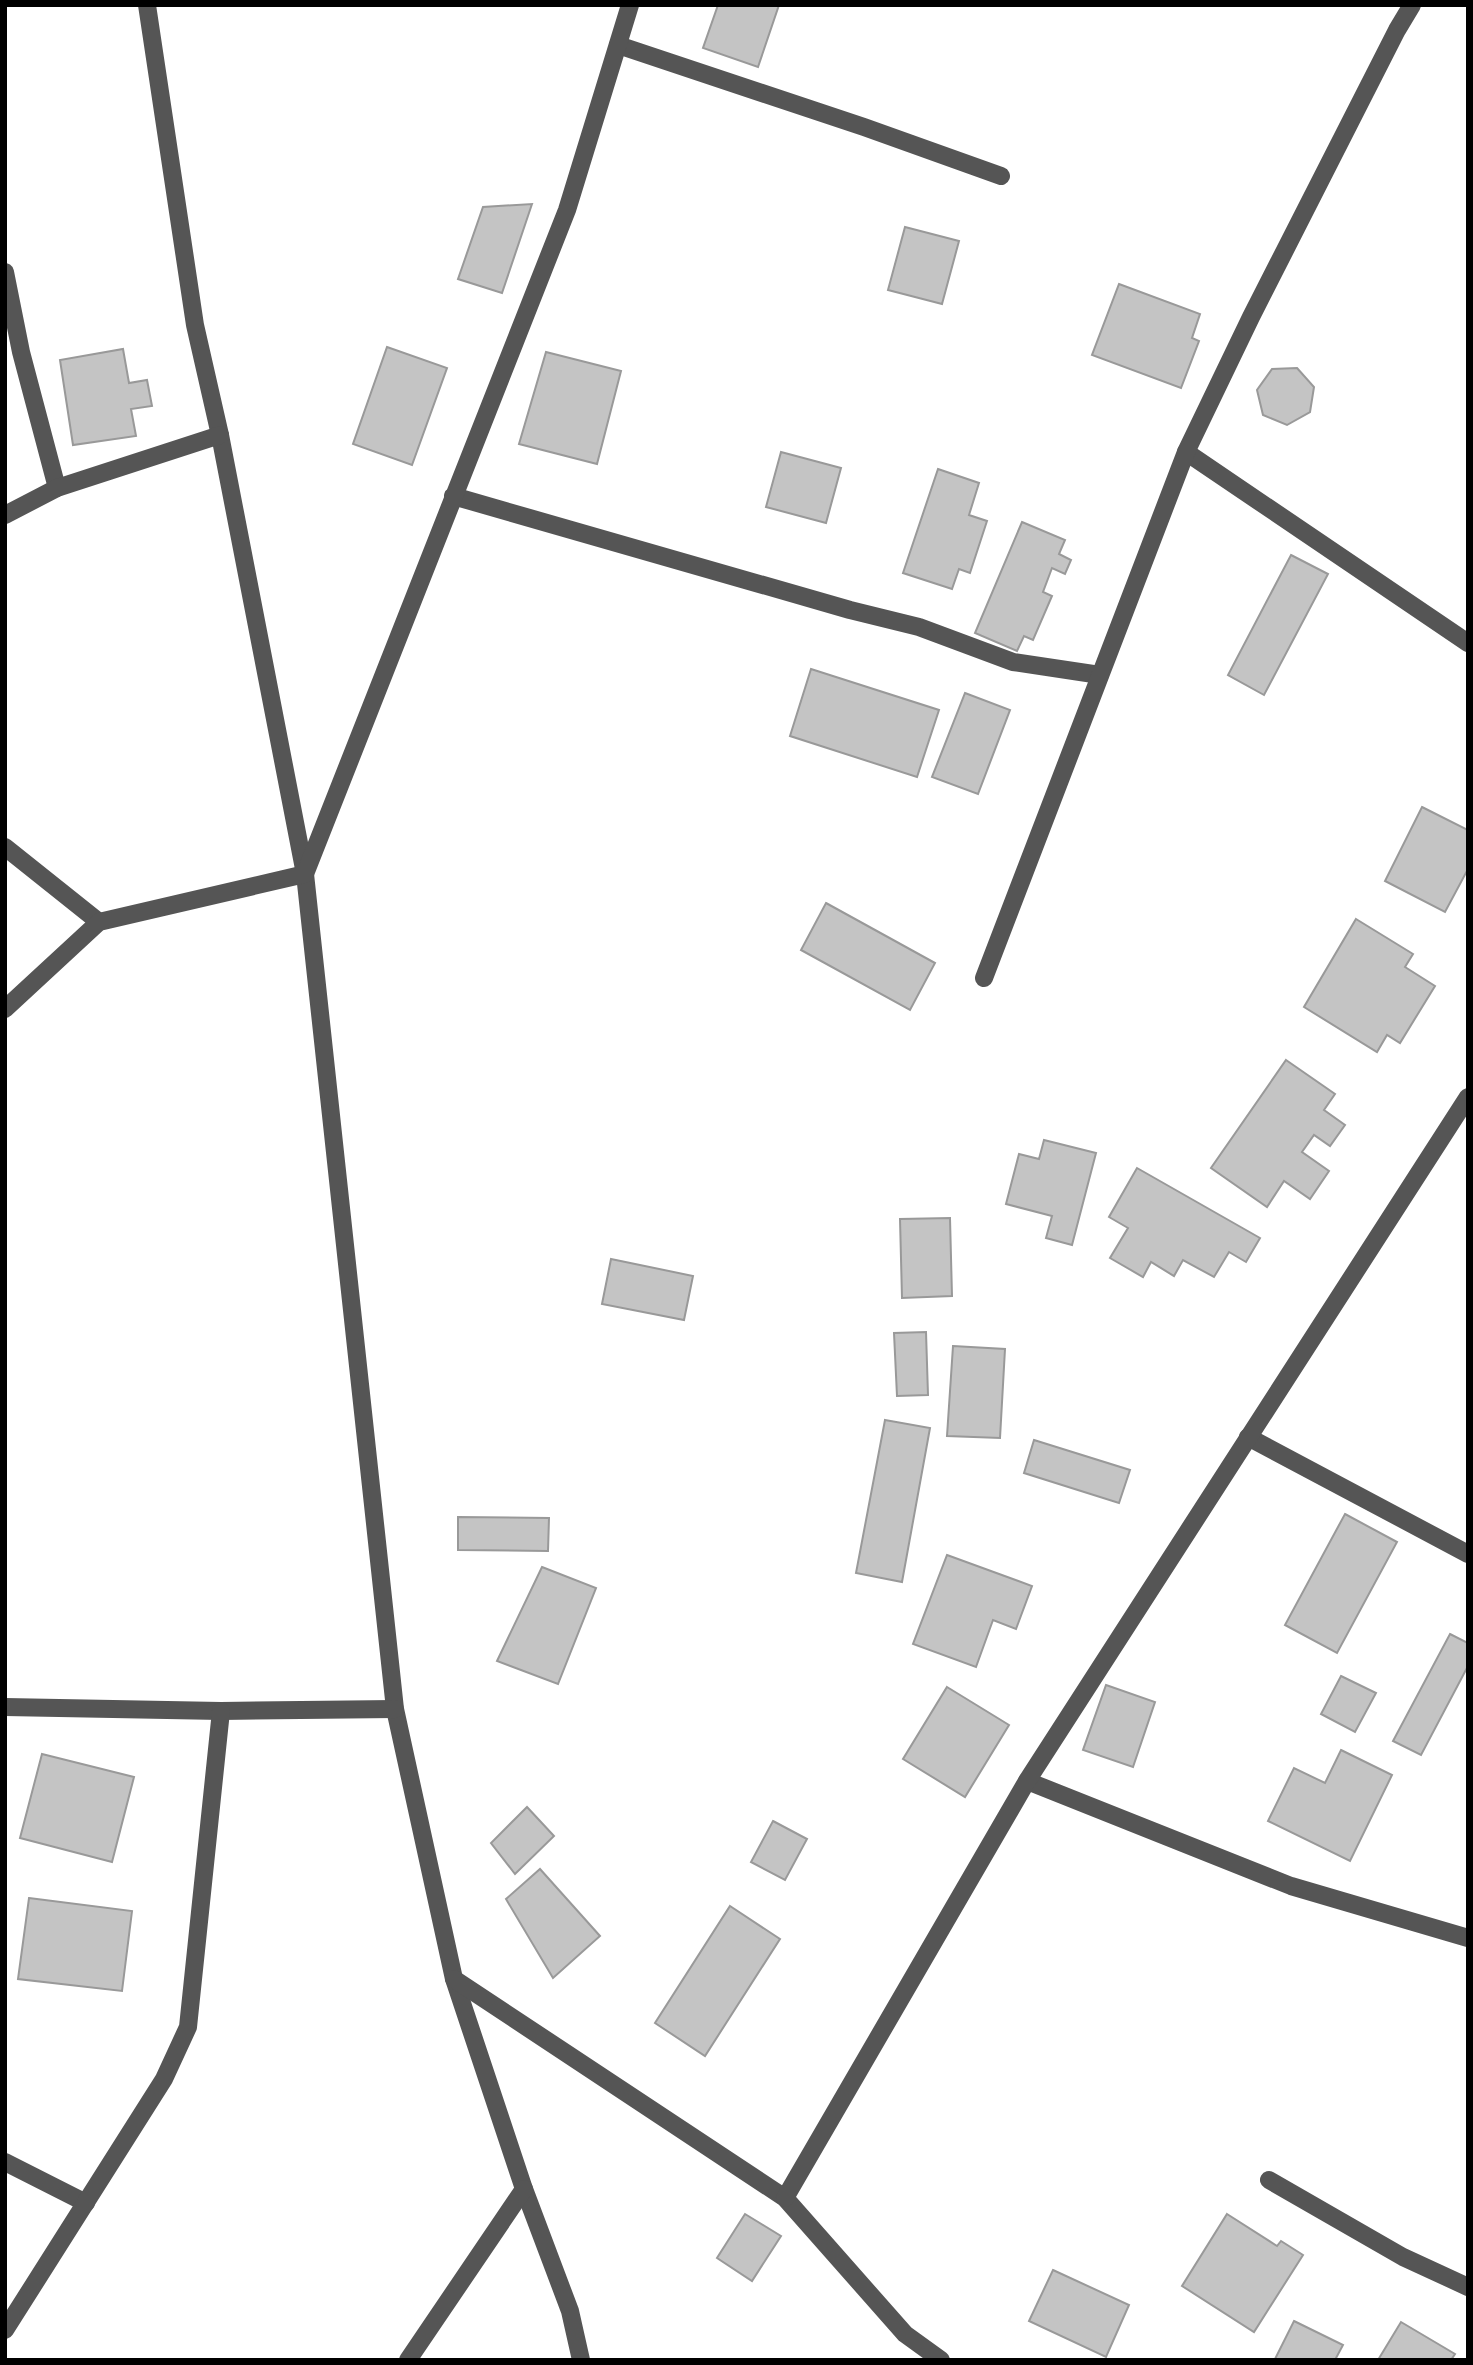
<svg xmlns="http://www.w3.org/2000/svg" width="1473" height="2365" viewBox="0 0 1473 2365" font-family="Quicksand,sans-serif">
<style>
.building{fill:#c4c4c4;stroke:#999;stroke-width:2}
.lines{fill:none;stroke-linecap:round;stroke-linejoin:round}
.minor{stroke:#555;stroke-width:18}
</style>
<rect width="100%" height="100%" fill="#fff"/>
<g class="building">
<path d="M 718,5 L 779,5 L 758,67 L 703,48 Z"/>
<path d="M 532,204 L 502,293 L 458,279 L 483,207 Z"/>
<path d="M 905,227 L 959,241 L 942,304 L 888,290 Z"/>
<path d="M 1119,284 L 1200,314 L 1192,338 L 1199,341 L 1181,388 L 1092,355 Z"/>
<path d="M 387,347 L 447,368 L 412,465 L 353,444 Z"/>
<path d="M 123,349 L 129,383 L 147,380 L 152,406 L 131,409 L 136,436 L 73,445 L 60,360 Z"/>
<path d="M 546,352 L 621,371 L 597,464 L 519,444 Z"/>
<path d="M 1297,368 L 1314,387 L 1310,412 L 1287,425 L 1263,415 L 1257,390 L 1272,369 Z"/>
<path d="M 781,452 L 841,468 L 826,523 L 766,507 Z"/>
<path d="M 938,469 L 979,483 L 969,515 L 987,521 L 970,573 L 959,569 L 952,589 L 903,573 Z"/>
<path d="M 1022,522 L 1065,540 L 1059,554 L 1071,560 L 1065,574 L 1052,568 L 1043,592 L 1052,596 L 1033,640 L 1024,636 L 1017,651 L 975,633 Z"/>
<path d="M 1291,555 L 1328,574 L 1264,695 L 1228,675 Z"/>
<path d="M 811,669 L 939,710 L 917,777 L 790,736 Z"/>
<path d="M 965,693 L 1010,710 L 978,794 L 932,777 Z"/>
<path d="M 1422,807 L 1468,830 L 1468,869 L 1445,912 L 1385,881 Z"/>
<path d="M 826,903 L 935,963 L 910,1010 L 801,950 Z"/>
<path d="M 1356,919 L 1413,954 L 1405,967 L 1435,986 L 1400,1043 L 1387,1035 L 1377,1052 L 1304,1007 Z"/>
<path d="M 1286,1060 L 1335,1094 L 1324,1110 L 1345,1125 L 1330,1146 L 1314,1135 L 1302,1152 L 1329,1171 L 1310,1199 L 1284,1181 L 1267,1207 L 1211,1168 Z"/>
<path d="M 1044,1140 L 1096,1153 L 1072,1245 L 1046,1238 L 1052,1216 L 1006,1204 L 1019,1154 L 1039,1159 Z"/>
<path d="M 1137,1168 L 1260,1238 L 1246,1262 L 1229,1252 L 1214,1277 L 1183,1260 L 1174,1276 L 1151,1262 L 1143,1277 L 1110,1258 L 1128,1228 L 1109,1217 Z"/>
<path d="M 950,1218 L 952,1296 L 902,1298 L 900,1219 Z"/>
<path d="M 611,1259 L 693,1276 L 684,1320 L 602,1304 Z"/>
<path d="M 926,1332 L 928,1395 L 897,1396 L 894,1333 Z"/>
<path d="M 953,1346 L 1005,1349 L 1000,1438 L 947,1436 Z"/>
<path d="M 885,1420 L 930,1428 L 902,1582 L 856,1573 Z"/>
<path d="M 1034,1440 L 1130,1470 L 1119,1503 L 1024,1473 Z"/>
<path d="M 1345,1514 L 1397,1542 L 1337,1653 L 1285,1625 Z"/>
<path d="M 458,1517 L 549,1518 L 548,1551 L 458,1550 Z"/>
<path d="M 947,1555 L 1032,1586 L 1016,1629 L 993,1620 L 976,1667 L 913,1644 Z"/>
<path d="M 542,1567 L 596,1588 L 558,1684 L 497,1661 Z"/>
<path d="M 1450,1634 L 1468,1643 L 1468,1666 L 1421,1755 L 1393,1741 Z"/>
<path d="M 1341,1676 L 1376,1693 L 1355,1732 L 1321,1714 Z"/>
<path d="M 1106,1685 L 1155,1702 L 1133,1767 L 1083,1750 Z"/>
<path d="M 947,1687 L 1009,1725 L 965,1797 L 903,1759 Z"/>
<path d="M 1341,1750 L 1392,1775 L 1350,1861 L 1268,1821 L 1294,1768 L 1325,1783 Z"/>
<path d="M 42,1754 L 134,1777 L 112,1862 L 20,1838 Z"/>
<path d="M 527,1807 L 554,1836 L 515,1874 L 491,1843 Z"/>
<path d="M 773,1821 L 807,1839 L 785,1880 L 751,1862 Z"/>
<path d="M 540,1869 L 600,1936 L 553,1978 L 506,1899 Z"/>
<path d="M 29,1898 L 132,1911 L 122,1991 L 18,1979 Z"/>
<path d="M 730,1906 L 780,1939 L 705,2056 L 655,2023 Z"/>
<path d="M 745,2214 L 781,2236 L 752,2281 L 717,2258 Z"/>
<path d="M 1227,2214 L 1277,2246 L 1281,2241 L 1303,2255 L 1254,2332 L 1182,2286 Z"/>
<path d="M 1053,2270 L 1129,2305 L 1106,2357 L 1029,2321 Z"/>
<path d="M 1294,2321 L 1343,2345 L 1335,2360 L 1275,2359 Z"/>
<path d="M 1401,2322 L 1455,2354 L 1451,2360 L 1378,2360 Z"/>
</g>
<g class="lines">
<g class="minor">
<path d="M 147,5 L 195,325 L 220,435 L 305,874 L 395,1709 L 454,1979 L 524,2189 L 570,2311 L 581,2360"/>
<path d="M 618,45 L 864,127 L 1001,176"/>
<path d="M 5,272 L 21,352 L 57,488"/>
<path d="M 1186,452 L 1468,643"/>
<path d="M 453,496 L 850,610 L 919,627 L 1013,662 L 1100,675"/>
<path d="M 5,515 L 57,488 L 220,435"/>
<path d="M 5,847 L 99,922"/>
<path d="M 984,978 L 1186,452 L 1251,317 L 1397,30 L 1412,5"/>
<path d="M 5,1009 L 99,922 L 305,874 L 567,210 L 630,5"/>
<path d="M 1248,1437 L 1468,1554"/>
<path d="M 5,1707 L 221,1711 L 395,1709"/>
<path d="M 1027,1781 L 1291,1886 L 1468,1938"/>
<path d="M 454,1979 L 785,2198 L 905,2334 L 941,2360"/>
<path d="M 5,2162 L 86,2203"/>
<path d="M 1269,2180 L 1403,2257 L 1468,2287"/>
<path d="M 785,2198 L 1027,1781 L 1468,1097"/>
<path d="M 5,2330 L 164,2079 L 188,2027 L 221,1711"/>
<path d="M 408,2360 L 524,2189"/>
</g>
</g>
<rect width="1473" height="2365" fill="none" stroke="#000000" stroke-width="14"/>
</svg>
